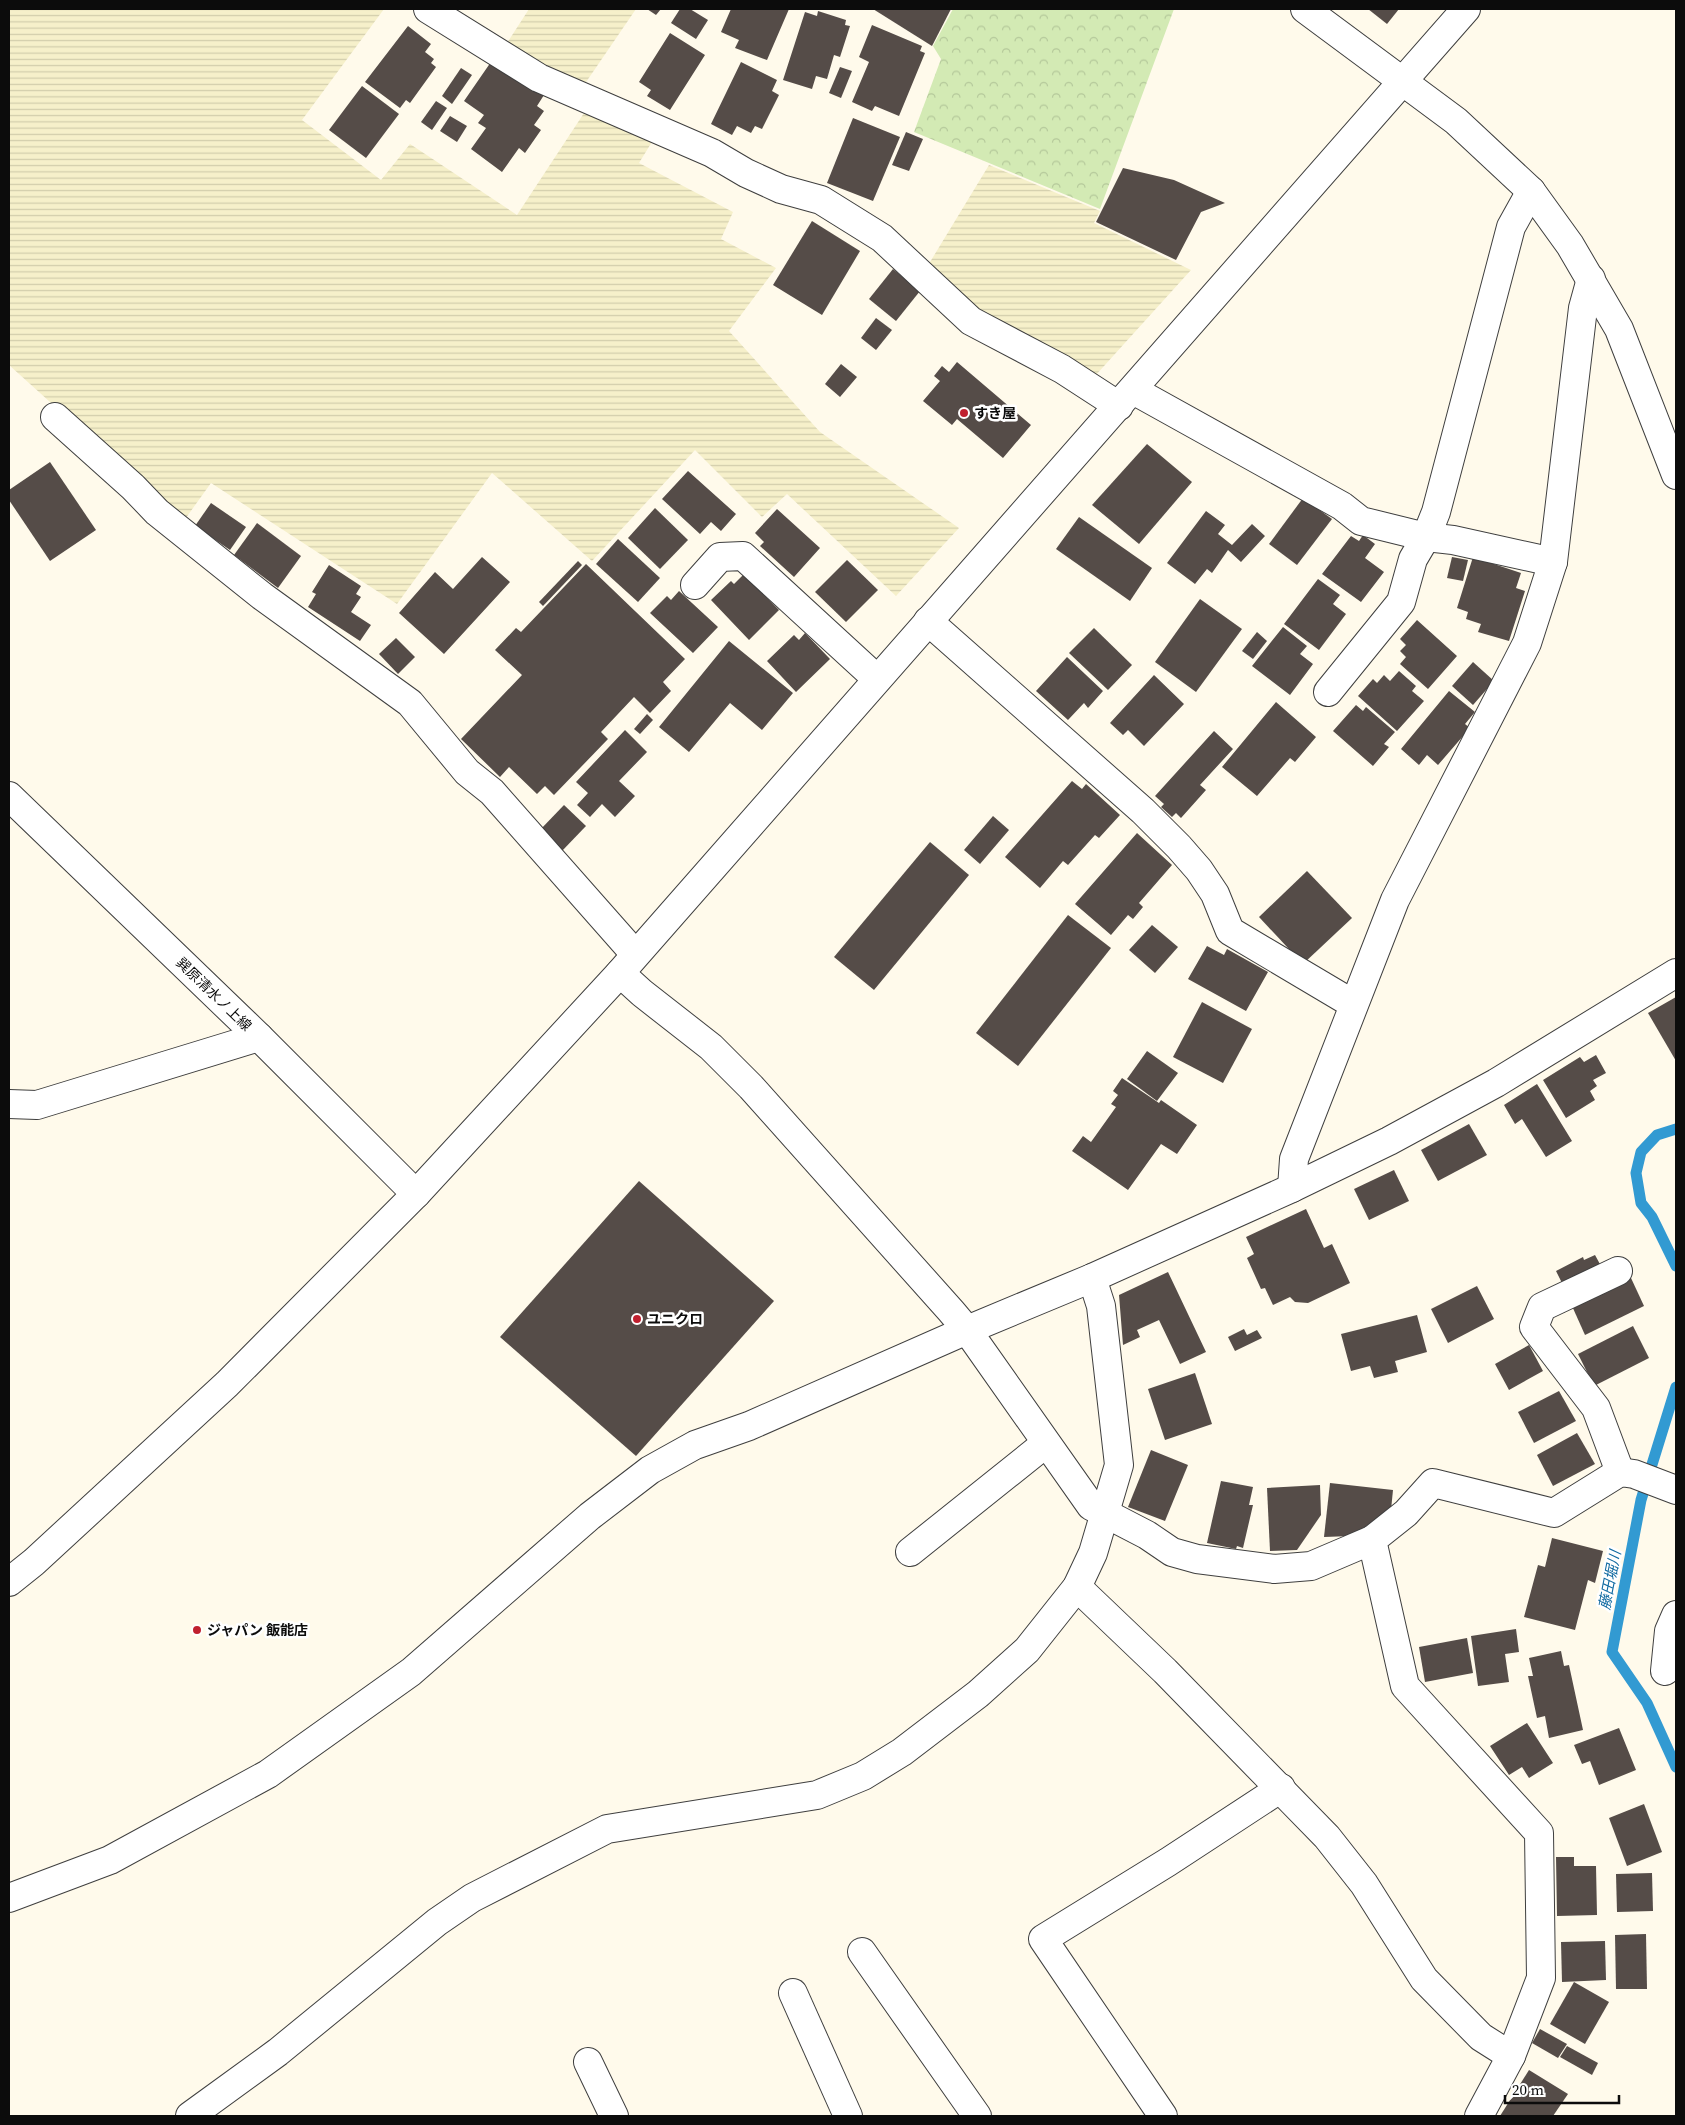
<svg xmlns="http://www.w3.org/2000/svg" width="1685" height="2125" viewBox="0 0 1685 2125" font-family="'Source Serif 4','Noto Sans JP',serif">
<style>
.farmland{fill:url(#farmland-rules)}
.park{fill:url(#park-crowns)}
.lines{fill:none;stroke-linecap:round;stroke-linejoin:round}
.stream{stroke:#329ad2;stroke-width:11}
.building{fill:#554c48}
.minor-casing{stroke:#3f3f3f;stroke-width:30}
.minor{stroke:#fff;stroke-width:28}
.poi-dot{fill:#c0202f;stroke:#fff;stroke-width:2}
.labels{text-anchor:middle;stroke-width:5;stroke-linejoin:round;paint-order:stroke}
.poi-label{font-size:14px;font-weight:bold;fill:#0c0c0c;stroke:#fff;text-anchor:start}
.street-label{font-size:14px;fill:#0c0c0c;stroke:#fff}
.water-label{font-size:15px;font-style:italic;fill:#116aa1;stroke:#fff}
</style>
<defs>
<pattern id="farmland-rules" width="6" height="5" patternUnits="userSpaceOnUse" patternTransform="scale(1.25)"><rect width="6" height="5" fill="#f6f0ca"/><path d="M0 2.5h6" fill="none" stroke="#d2cdac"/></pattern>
<pattern id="park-crowns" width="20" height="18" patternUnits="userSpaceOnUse" patternTransform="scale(1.25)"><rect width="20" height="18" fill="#d3eab4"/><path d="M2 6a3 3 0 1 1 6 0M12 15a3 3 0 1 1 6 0" fill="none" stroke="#b4c89a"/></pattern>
</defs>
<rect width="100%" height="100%" fill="#fffaeb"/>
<g class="farmland">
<path d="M 9,9 L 384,9 L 302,120 L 381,180 L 410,144 L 517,215 L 586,110 L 655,137 L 639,163 L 733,212 L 721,239 L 776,268 L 729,331 L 820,432 L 959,528 L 896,596 L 787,494 L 762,517 L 695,450 L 592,561 L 492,473 L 397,604 L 211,483 L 183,522 L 9,365 Z"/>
<path d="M 529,9 L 636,9 L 582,88 L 505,46 Z"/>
<path d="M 989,165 L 1100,211 L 1094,223 L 1191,270 L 1095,376 L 976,313 L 927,267 Z"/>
</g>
<path class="park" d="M 953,9 L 1174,9 L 1100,209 L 914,132 L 941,59 L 933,46 Z"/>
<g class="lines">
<g class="stream">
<path d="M 1676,1129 L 1657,1135 L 1641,1152 L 1636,1173 L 1641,1203 L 1652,1217 L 1676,1266"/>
<path d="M 1676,1387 L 1641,1500 L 1612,1652 L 1647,1703 L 1676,1767"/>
</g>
</g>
<g class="building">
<path d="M 647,9 L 661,9 L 656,15 Z"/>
<path d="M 680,9 L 690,9 L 708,20 L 696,39 L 671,23 Z"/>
<path d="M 731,9 L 789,9 L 767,60 L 735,48 L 739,40 L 721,32 Z"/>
<path d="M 873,9 L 951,9 L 932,46 Z"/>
<path d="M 1368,9 L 1399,9 L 1387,24 Z"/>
<path d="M 818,11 L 846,20 L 845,25 L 850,26 L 840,57 L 834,55 L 827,79 L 816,76 L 812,89 L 783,80 L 805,12 L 817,16 Z"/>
<path d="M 872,25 L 922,46 L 920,51 L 925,53 L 899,116 L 875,106 L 872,111 L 852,102 L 869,62 L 859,57 Z"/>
<path d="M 408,26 L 431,44 L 425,52 L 434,59 L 431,63 L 436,67 L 410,103 L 406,100 L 400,108 L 365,82 Z"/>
<path d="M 670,33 L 705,55 L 670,110 L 647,96 L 651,90 L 639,82 Z"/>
<path d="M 493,59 L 544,95 L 537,106 L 544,111 L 534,125 L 541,130 L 525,153 L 519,148 L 502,172 L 471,149 L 486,128 L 478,123 L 484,115 L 464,101 Z"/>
<path d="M 741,62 L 777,80 L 772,91 L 779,95 L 762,129 L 755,126 L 751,133 L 737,126 L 732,135 L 711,124 Z"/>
<path d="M 840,67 L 852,71 L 841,98 L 829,93 Z"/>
<path d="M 461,68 L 472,75 L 452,104 L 442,96 Z"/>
<path d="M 362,86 L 399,114 L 366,158 L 329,130 Z"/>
<path d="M 436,101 L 447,108 L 432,130 L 421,122 Z"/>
<path d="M 450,116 L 467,126 L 457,142 L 440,131 Z"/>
<path d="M 853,118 L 900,137 L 873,201 L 827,183 Z"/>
<path d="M 906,132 L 923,139 L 909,171 L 892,165 Z"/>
<path d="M 1123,168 L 1174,180 L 1225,203 L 1201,212 L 1176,260 L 1096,222 Z"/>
<path d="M 812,221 L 860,251 L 822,315 L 773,285 Z"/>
<path d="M 893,269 L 920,291 L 896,321 L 869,299 Z"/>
<path d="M 876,318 L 892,330 L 876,350 L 861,338 Z"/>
<path d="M 957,362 L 1031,425 L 1003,458 L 957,419 L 952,425 L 923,401 L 940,381 L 934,376 L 942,366 L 949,372 Z"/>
<path d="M 841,364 L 857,377 L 840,397 L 825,384 Z"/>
<path d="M 1147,444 L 1192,482 L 1139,544 L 1092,505 Z"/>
<path d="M 50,462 L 96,530 L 50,561 L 9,500 L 9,490 Z"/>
<path d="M 688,471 L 736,514 L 721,531 L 711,522 L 700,534 L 662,499 Z"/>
<path d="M 1303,498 L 1332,519 L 1297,565 L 1269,544 Z"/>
<path d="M 211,503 L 246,527 L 230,550 L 195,526 Z"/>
<path d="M 655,508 L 688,540 L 660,569 L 628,538 Z"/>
<path d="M 777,509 L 820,548 L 794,577 L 760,546 L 764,542 L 755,533 Z"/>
<path d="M 1206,511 L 1225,525 L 1218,534 L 1232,545 L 1252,524 L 1265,536 L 1241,562 L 1228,550 L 1212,573 L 1207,569 L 1195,584 L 1167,563 Z"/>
<path d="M 1079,517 L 1152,568 L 1130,601 L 1056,549 Z"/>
<path d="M 257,523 L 301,556 L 278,588 L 234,555 Z"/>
<path d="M 1363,535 L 1375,544 L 1365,558 L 1384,572 L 1361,602 L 1322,574 L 1351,536 L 1359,541 Z"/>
<path d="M 618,539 L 660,578 L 638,602 L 596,564 Z"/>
<path d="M 482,557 L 510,582 L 444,654 L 399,613 L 435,572 L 453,589 Z"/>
<path d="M 1452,557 L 1468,560 L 1463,581 L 1447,578 Z"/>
<path d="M 1473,557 L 1521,573 L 1516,588 L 1525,591 L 1509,641 L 1478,632 L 1481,624 L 1466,619 L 1468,612 L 1457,608 Z"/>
<path d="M 847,560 L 878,590 L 846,622 L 815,592 Z"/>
<path d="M 578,561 L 582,565 L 543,606 L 539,602 Z"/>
<path d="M 586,564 L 685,659 L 663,682 L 671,691 L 650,713 L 634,697 L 601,732 L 608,739 L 554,795 L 545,786 L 537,794 L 509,767 L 500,777 L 461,739 L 522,675 L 495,650 L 516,628 L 521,632 Z"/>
<path d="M 329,565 L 361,586 L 356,594 L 361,597 L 351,612 L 371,625 L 360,641 L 308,607 L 316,594 L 312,592 Z"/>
<path d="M 744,574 L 779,610 L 749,640 L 711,600 L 731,581 L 734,584 Z"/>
<path d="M 1318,579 L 1340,595 L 1333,604 L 1346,614 L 1319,650 L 1284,624 Z"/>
<path d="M 679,591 L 718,627 L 693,653 L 650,613 L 667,596 L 671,600 Z"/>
<path d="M 1200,599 L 1242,629 L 1196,692 L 1155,662 Z"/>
<path d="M 1417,620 L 1457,656 L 1428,689 L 1400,664 L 1406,657 L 1400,651 L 1406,645 L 1400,639 Z"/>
<path d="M 1283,627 L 1307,646 L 1300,654 L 1313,664 L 1290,695 L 1252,666 Z"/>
<path d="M 1094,628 L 1132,665 L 1108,690 L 1069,653 Z"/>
<path d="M 1257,632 L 1267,641 L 1253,659 L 1242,651 Z"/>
<path d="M 805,633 L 830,659 L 796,692 L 767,661 L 794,635 L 799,640 Z"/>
<path d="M 396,638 L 415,657 L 398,674 L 379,654 Z"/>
<path d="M 729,641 L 793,693 L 762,730 L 730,703 L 689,752 L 659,727 Z"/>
<path d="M 1067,657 L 1103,691 L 1088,708 L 1084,703 L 1068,720 L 1036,691 Z"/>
<path d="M 1473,662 L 1494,681 L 1473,705 L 1452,686 Z"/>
<path d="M 1399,671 L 1416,686 L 1412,691 L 1424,701 L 1397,731 L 1358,696 L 1373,679 L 1377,683 L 1384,675 L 1390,681 Z"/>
<path d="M 1154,675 L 1184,704 L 1144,746 L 1128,730 L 1123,735 L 1110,723 Z"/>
<path d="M 1449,691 L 1475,712 L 1465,724 L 1470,728 L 1438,765 L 1427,755 L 1419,765 L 1401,749 Z"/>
<path d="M 1276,702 L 1316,737 L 1295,762 L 1290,758 L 1257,796 L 1222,767 Z"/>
<path d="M 1356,705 L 1363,711 L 1366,707 L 1395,732 L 1384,744 L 1389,747 L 1373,766 L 1333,731 Z"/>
<path d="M 647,714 L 653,720 L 640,734 L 634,729 Z"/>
<path d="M 625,730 L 647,752 L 619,781 L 635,796 L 615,817 L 602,804 L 590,817 L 577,805 L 588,793 L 576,782 Z"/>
<path d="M 1214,731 L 1233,749 L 1200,785 L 1206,790 L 1181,818 L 1176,813 L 1172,817 L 1161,807 L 1164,804 L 1155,796 Z"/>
<path d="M 1072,781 L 1082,789 L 1086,784 L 1120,815 L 1099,838 L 1095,835 L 1068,865 L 1063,861 L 1040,888 L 1005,857 Z"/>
<path d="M 564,805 L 586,826 L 561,852 L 539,831 Z"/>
<path d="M 993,816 L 1009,830 L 980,864 L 964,850 Z"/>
<path d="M 1137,833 L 1172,865 L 1139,903 L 1143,907 L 1133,919 L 1128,915 L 1111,935 L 1075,904 Z"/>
<path d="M 930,842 L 969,875 L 874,990 L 834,957 Z"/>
<path d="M 1307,871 L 1352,918 L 1303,964 L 1259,917 Z"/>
<path d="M 1068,915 L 1111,948 L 1018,1066 L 976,1033 Z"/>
<path d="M 1152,925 L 1178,947 L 1155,973 L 1129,950 Z"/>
<path d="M 1207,946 L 1224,955 L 1227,949 L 1268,972 L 1246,1011 L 1188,979 Z"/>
<path d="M 1676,997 L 1676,1061 L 1648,1013 Z"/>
<path d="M 1202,1002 L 1252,1029 L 1223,1083 L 1173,1057 Z"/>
<path d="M 1147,1051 L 1178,1073 L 1157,1101 L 1127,1079 Z"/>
<path d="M 1596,1055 L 1606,1073 L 1593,1080 L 1597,1086 L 1590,1091 L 1595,1100 L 1566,1118 L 1543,1080 L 1580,1057 L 1584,1062 Z"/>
<path d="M 1122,1078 L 1159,1103 L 1161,1100 L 1197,1125 L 1177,1154 L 1161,1144 L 1128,1190 L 1072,1151 L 1083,1136 L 1091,1142 L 1116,1107 L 1111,1104 L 1118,1095 L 1113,1091 Z"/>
<path d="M 1537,1084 L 1572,1141 L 1546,1157 L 1522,1119 L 1515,1124 L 1504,1105 Z"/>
<path d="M 1469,1124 L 1487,1155 L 1438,1181 L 1421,1150 Z"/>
<path d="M 1394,1170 L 1409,1201 L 1369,1220 L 1354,1189 Z"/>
<path d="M 639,1181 L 774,1301 L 636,1456 L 500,1337 Z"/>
<path d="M 1306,1209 L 1324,1248 L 1332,1244 L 1350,1283 L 1308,1303 L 1295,1302 L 1290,1297 L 1273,1305 L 1265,1288 L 1261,1289 L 1247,1258 L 1254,1254 L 1246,1237 Z"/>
<path d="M 1595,1255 L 1601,1266 L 1563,1285 L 1556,1271 L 1583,1257 L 1584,1260 Z"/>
<path d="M 1168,1272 L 1206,1352 L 1180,1364 L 1159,1320 L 1137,1330 L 1140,1337 L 1123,1345 L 1119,1295 Z"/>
<path d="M 1631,1278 L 1644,1306 L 1585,1335 L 1572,1306 Z"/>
<path d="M 1477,1286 L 1494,1319 L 1448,1343 L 1431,1309 Z"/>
<path d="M 1417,1315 L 1427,1352 L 1395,1361 L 1398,1372 L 1374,1378 L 1370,1366 L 1351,1371 L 1341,1334 Z"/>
<path d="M 1633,1326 L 1649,1358 L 1594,1386 L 1578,1354 Z"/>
<path d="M 1244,1329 L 1247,1335 L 1257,1330 L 1262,1338 L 1235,1351 L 1228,1337 Z"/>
<path d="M 1529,1345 L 1543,1371 L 1509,1390 L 1495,1364 Z"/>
<path d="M 1195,1373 L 1212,1424 L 1165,1440 L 1148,1389 Z"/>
<path d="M 1559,1391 L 1576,1421 L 1534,1443 L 1518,1412 Z"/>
<path d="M 1577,1433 L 1595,1464 L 1553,1486 L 1537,1455 Z"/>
<path d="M 1151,1450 L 1188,1465 L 1165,1521 L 1128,1507 Z"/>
<path d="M 1221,1481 L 1253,1487 L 1249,1505 L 1253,1505 L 1243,1548 L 1237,1546 L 1236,1549 L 1207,1543 Z"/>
<path d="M 1330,1483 L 1393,1490 L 1391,1510 L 1351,1536 L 1324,1537 Z"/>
<path d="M 1320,1485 L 1321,1515 L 1297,1550 L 1270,1551 L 1267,1488 Z"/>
<path d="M 1552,1538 L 1603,1551 L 1595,1583 L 1588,1580 L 1575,1630 L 1524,1617 L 1538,1565 L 1545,1567 Z"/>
<path d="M 1516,1629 L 1519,1652 L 1505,1654 L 1509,1682 L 1478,1686 L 1471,1636 Z"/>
<path d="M 1467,1638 L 1473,1673 L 1425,1682 L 1419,1647 Z"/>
<path d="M 1561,1651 L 1564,1666 L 1569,1665 L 1583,1730 L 1549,1738 L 1545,1716 L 1537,1718 L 1528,1676 L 1533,1676 L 1529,1658 Z"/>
<path d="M 1527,1723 L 1553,1763 L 1529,1778 L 1522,1767 L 1509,1775 L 1490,1746 Z"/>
<path d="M 1619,1728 L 1636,1770 L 1599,1785 L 1590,1761 L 1582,1764 L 1574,1745 Z"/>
<path d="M 1644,1804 L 1662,1852 L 1627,1866 L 1609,1818 Z"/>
<path d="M 1556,1857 L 1574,1857 L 1574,1866 L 1596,1866 L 1597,1915 L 1557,1916 Z"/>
<path d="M 1652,1873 L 1653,1911 L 1617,1912 L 1616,1874 Z"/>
<path d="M 1646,1934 L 1647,1989 L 1616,1989 L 1615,1935 Z"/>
<path d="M 1605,1941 L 1606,1980 L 1562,1982 L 1561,1942 Z"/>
<path d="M 1574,1982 L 1609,2002 L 1585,2044 L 1550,2024 Z"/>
<path d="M 1540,2029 L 1567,2044 L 1558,2058 L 1532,2043 Z"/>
<path d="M 1567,2046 L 1598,2063 L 1592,2075 L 1560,2057 Z"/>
<path d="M 1529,2070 L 1568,2094 L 1553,2116 L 1500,2116 Z"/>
</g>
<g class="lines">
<defs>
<g id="minor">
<path d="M 428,9 L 539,78 L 712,153 L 746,173 L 781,189 L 821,200 L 882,238 L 971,321 L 1062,369 L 1119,406"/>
<path d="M 1305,9 L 1456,121 L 1531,191 L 1570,245 L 1619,329 L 1676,475"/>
<path d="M 1133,390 L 1342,506 L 1361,521 L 1426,537 L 1453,540 L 1553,562"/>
<path d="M 55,417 L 133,487 L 157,512 L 262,596 L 410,703 L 467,772 L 492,792 L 635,954"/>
<path d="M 695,585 L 720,557 L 743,556 L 877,679"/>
<path d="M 928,621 L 1143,811 L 1179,847 L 1199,870 L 1215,894 L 1230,931 L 1353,1004"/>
<path d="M 1328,692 L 1401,602 L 1413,559 L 1426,537 L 1436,512 L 1511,227 L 1531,191"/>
<path d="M 9,796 L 259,1037 L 416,1194"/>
<path d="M 620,973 L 642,993 L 711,1047 L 751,1087 L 951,1311 L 967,1330 L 1091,1506 L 1147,1535 L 1172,1552 L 1197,1559 L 1274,1569 L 1311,1566 L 1372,1540"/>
<path d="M 9,1104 L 37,1105 L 259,1037"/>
<path d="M 1292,1188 L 1294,1159 L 1395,900 L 1527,643 L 1553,562 L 1583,308 L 1591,279"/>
<path d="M 1618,1271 L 1542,1307 L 1534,1327 L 1596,1408 L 1620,1472"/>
<path d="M 910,1552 L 1045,1444"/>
<path d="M 9,1582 L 34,1562 L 227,1384 L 416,1194 L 620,973 L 1466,9"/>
<path d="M 1077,1587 L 1165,1671 L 1327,1837 L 1364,1884 L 1424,1979 L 1481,2037 L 1511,2056"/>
<path d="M 1665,1671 L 1669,1631 L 1676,1615"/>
<path d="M 9,1898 L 110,1860 L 268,1774 L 411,1672 L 590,1516 L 650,1470 L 695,1445 L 749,1426 L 967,1330 L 1092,1278 L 1292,1188 L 1389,1141 L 1496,1083 L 1676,973"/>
<path d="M 862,1952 L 977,2116"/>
<path d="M 793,1993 L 848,2116"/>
<path d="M 588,2062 L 614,2116"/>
<path d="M 190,2116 L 278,2052 L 437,1922 L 472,1898 L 607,1829 L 817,1795 L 863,1776 L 902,1752 L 978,1694 L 1027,1650 L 1077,1587 L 1093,1553 L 1119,1465 L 1101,1306 L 1092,1278"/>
<path d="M 1163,2116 L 1043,1939 L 1168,1862 L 1281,1788"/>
<path d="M 1479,2116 L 1511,2056 L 1541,1978 L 1539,1833 L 1405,1686 L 1372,1540 L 1406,1513 L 1433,1483 L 1554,1513 L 1620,1472 L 1634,1474 L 1676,1490"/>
</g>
</defs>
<use href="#minor" class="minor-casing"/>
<use href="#minor" class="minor"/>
</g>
<g class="poi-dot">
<circle cx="964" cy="413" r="5"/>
<circle cx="637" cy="1319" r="5"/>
<circle cx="197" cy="1630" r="5"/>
</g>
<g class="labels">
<g class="poi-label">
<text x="974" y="418">すき屋</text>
<text x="647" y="1324">ユニクロ</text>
<text x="207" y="1635">ジャパン 飯能店</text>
</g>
<g class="street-label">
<text transform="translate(214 994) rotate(44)" y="5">巽原清水ノ上線</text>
</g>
<g class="water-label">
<text transform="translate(1610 1580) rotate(-79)" y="5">藤田堀川</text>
</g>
</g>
<rect width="1685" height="2125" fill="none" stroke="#0c0c0c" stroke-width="20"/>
<path d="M1505 2095v8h114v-8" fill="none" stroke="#0c0c0c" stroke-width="2.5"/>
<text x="1512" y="2095" font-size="15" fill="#0c0c0c" stroke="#ffffff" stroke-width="4" paint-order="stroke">20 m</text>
</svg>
